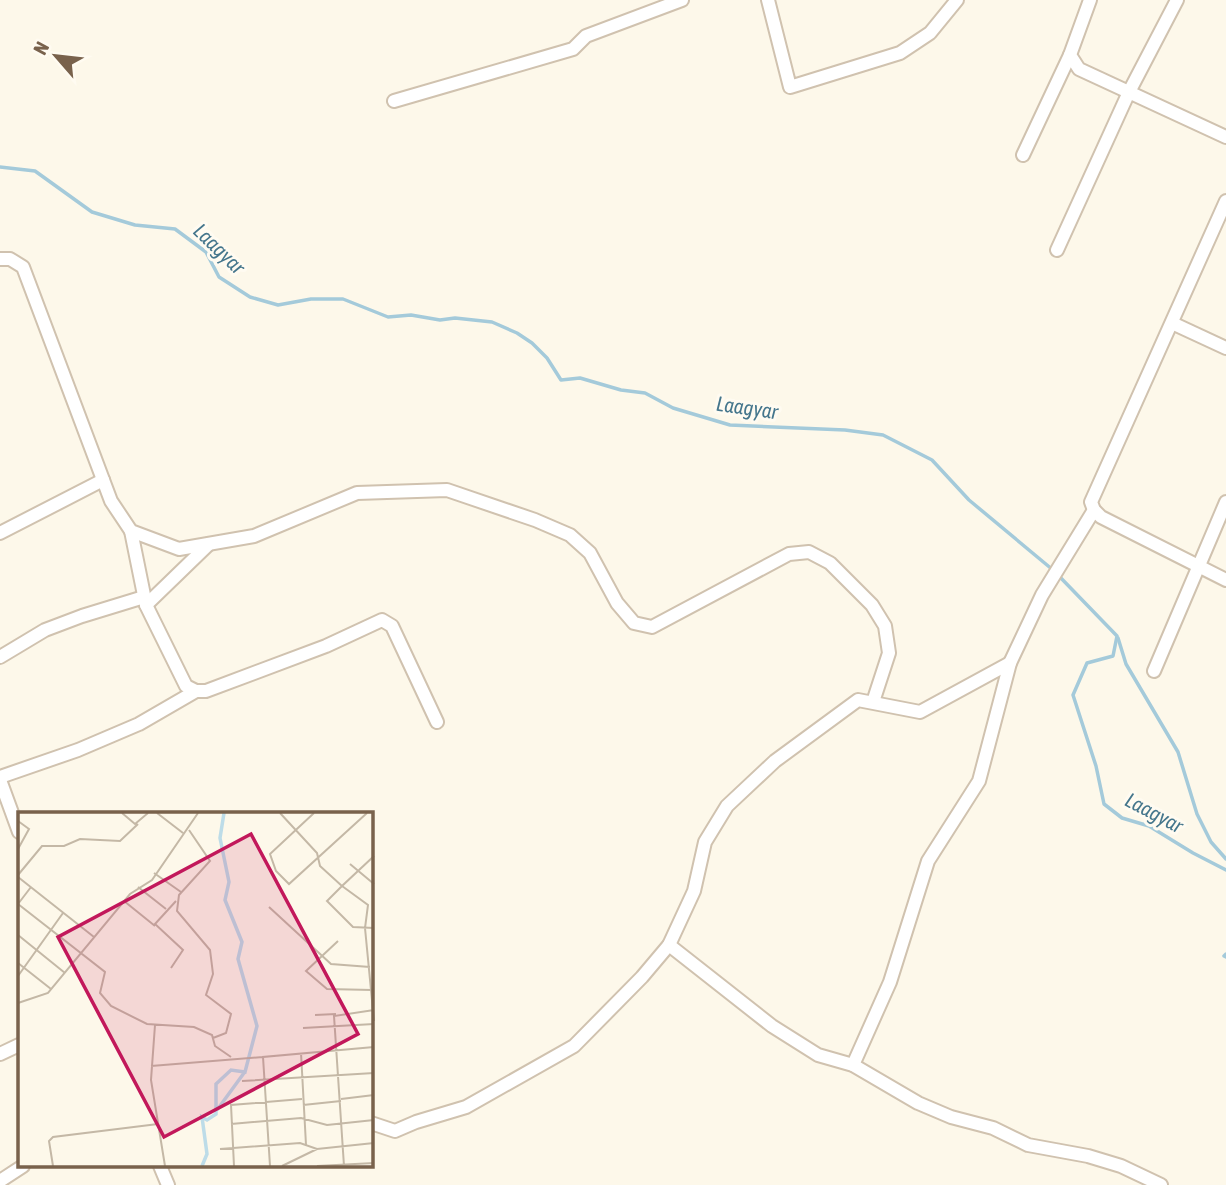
<svg xmlns="http://www.w3.org/2000/svg" width="1226" height="1185" viewBox="0 0 1226 1185" font-family="'Asap Condensed',sans-serif">
<style>
.lines{fill:none;stroke-linecap:round;stroke-linejoin:round}
.stream{stroke:#a4cada;stroke-width:3.5}
.street-casing{stroke:#d0c2af;stroke-width:16}
.street{stroke:#fff;stroke-width:12}
.labels{text-anchor:middle;stroke-width:6;stroke-linejoin:round;paint-order:stroke}
.water-label{font-size:21px;font-style:italic;fill:#45768c;stroke:#fffbf1}
.inset-river{fill:none;stroke:#bddce8;stroke-width:3.5}
.inset-road{fill:none;stroke:#c4b8a6;stroke-width:2}
.view{fill:#c2185b;fill-opacity:0.15;stroke:#c2185b;stroke-width:3.5}
.inset-edge{fill:none;stroke:#79624c;stroke-width:3.5}
</style>
<rect width="100%" height="100%" fill="#fdf8ea"/>
<g class="lines">
<g class="stream">
<path d="M 0,167 L 35,171 L 92,212 L 135,225 L 175,229 L 206,252 L 219,277 L 250,297 L 278,305 L 311,299 L 343,299 L 388,317 L 411,315 L 440,320 L 455,318 L 492,322 L 517,333 L 532,343 L 547,358 L 561,380 L 580,378 L 621,390 L 645,393 L 673,408 L 730,425 L 845,430 L 883,435 L 932,460 L 969,500 L 1053,570"/>
<path d="M 1058,575 L 1117,636 L 1113,656 L 1087,663 L 1073,695 L 1096,766 L 1104,804 L 1122,818 L 1149,826 L 1193,853 L 1226,870"/>
<path d="M 1118,638 L 1126,664 L 1178,752 L 1197,814 L 1211,842 L 1226,859"/>
<path d="M 1226,954 L 1224,956 L 1226,957"/>
</g>
<defs>
<g id="street">
<path d="M 768,0 L 790,87 L 900,53 L 930,33 L 957,0"/>
<path d="M 1090,0 L 1070,55 L 1079,69 L 1226,137"/>
<path d="M 394,101 L 573,49 L 586,36 L 682,0"/>
<path d="M 1023,155 L 1070,55"/>
<path d="M 1226,201 L 1091,502 L 1094,510 L 1101,517 L 1226,580"/>
<path d="M 1057,250 L 1129,92 L 1177,0"/>
<path d="M 0,259 L 10,259 L 23,267 L 111,501 L 131,531 L 179,549 L 254,536 L 357,493 L 447,490 L 535,520 L 570,535 L 590,553 L 617,603 L 634,623 L 652,627 L 789,554 L 809,552 L 830,563 L 872,605 L 885,626 L 889,653 L 873,702"/>
<path d="M 1172,323 L 1226,348"/>
<path d="M 131,531 L 146,605 L 186,686 L 196,691 L 206,691 L 326,646 L 382,620 L 392,626 L 437,722"/>
<path d="M 0,533 L 103,480"/>
<path d="M 146,605 L 209,544"/>
<path d="M 0,657 L 45,630 L 82,616 L 144,597"/>
<path d="M 1154,671 L 1226,502"/>
<path d="M 0,777 L 78,750 L 139,724 L 196,691"/>
<path d="M 0,780 L 19,832"/>
<path d="M 669,945 L 772,1026 L 818,1055 L 853,1065 L 918,1103 L 951,1117 L 993,1128 L 1028,1145 L 1088,1156 L 1121,1166 L 1161,1185"/>
<path d="M 0,1054 L 19,1045"/>
<path d="M 853,1065 L 890,982 L 928,861 L 979,781 L 1010,663 L 1042,595 L 1094,510"/>
<path d="M 371,1123 L 395,1131 L 416,1122 L 466,1107 L 574,1046 L 642,977 L 669,945 L 694,891 L 705,842 L 727,806 L 775,761 L 858,700 L 920,712 L 1010,663"/>
<path d="M 160,1166 L 168,1185"/>
<path d="M 0,1181 L 23,1166"/>
</g>
</defs>
<use href="#street" class="street-casing"/>
<use href="#street" class="street"/>
</g>
<g class="labels">
<g class="water-label">
<text transform="translate(219 249) rotate(44)" y="7">Laagyar</text>
<text transform="translate(747 408) rotate(8)" y="7">Laagyar</text>
<text transform="translate(1154 813) rotate(28)" y="7">Laagyar</text>
</g>
</g>
<g transform="translate(18 812)">
<rect width="355" height="355" fill="#fdf8ea"/>
<path class="inset-river" d="M 199,298 L 226,261M 184,354 L 189,342 L 184,305 L 189,308 L 198,302 L 198,272 L 213,258 L 227,260 L 239,214 L 220,147 L 224,130 L 207,88 L 211,70 L 202,26 L 206,1"/>
<path class="inset-road" d="M 104,1 L 117,12 L 130,1M 139,1 L 165,21M 262,1 L 299,41 L 302,54 L 324,74 L 309,89 L 335,115 L 356,116M 296,1 L 252,42 L 258,59 L 271,72 L 349,1M 0,9 L 11,17 L 0,37M 171,18 L 192,49 L 161,83 L 159,99 L 192,138 L 195,162 L 188,183 L 213,202 L 208,221 L 195,226M 356,44 L 324,74 L 350,93 L 347,116 L 356,209M 332,52 L 356,72M 136,61 L 163,80M 0,63 L 24,34 L 46,34 L 62,27 L 102,29 L 120,12M 0,65 L 76,125M 120,75 L 148,97M 106,89 L 137,114M 0,92 L 87,160 L 82,181 L 93,194 L 129,212 L 176,215 L 194,223 L 197,234 L 213,245M 0,92 L 13,75M 251,95 L 313,152 L 352,155M 0,123 L 47,161M 320,129 L 288,159 L 309,177 L 354,178M 0,151 L 33,177M 153,156 L 165,138 L 137,112 L 158,89M 0,164 L 45,101M 0,191 L 30,181 L 112,82 L 134,68 L 180,1M 297,203 L 318,202M 137,213 L 133,268 L 147,354M 285,216 L 356,212M 283,241 L 288,333M 133,254 L 245,245M 224,269 L 356,261M 323,287 L 356,283M 285,293 L 323,289M 213,312 L 283,306 L 309,313 L 356,308M 202,337 L 282,331 L 299,337 L 356,331M 35,354 L 31,329 L 35,325 L 140,312M 216,354 L 213,293 L 284,287M 252,354 L 245,245 L 356,235M 264,354 L 299,337M 299,354 L 356,351M 326,354 L 316,204 L 356,198"/>
<path class="view" d="M 233,22 L 340,222 L 146,325 L 40,125 Z"/>
<rect width="355" height="355" class="inset-edge"/>
</g>
<g transform="translate(56 56) rotate(298)" stroke="#fffbf1" stroke-width="5" paint-order="stroke">
<path d="M0-5L12 26L0 18L-12 26Z" fill="#79624c"/>
<text y="-10" font-size="19" font-weight="bold" text-anchor="middle" fill="#79624c">N</text>
</g>
</svg>
